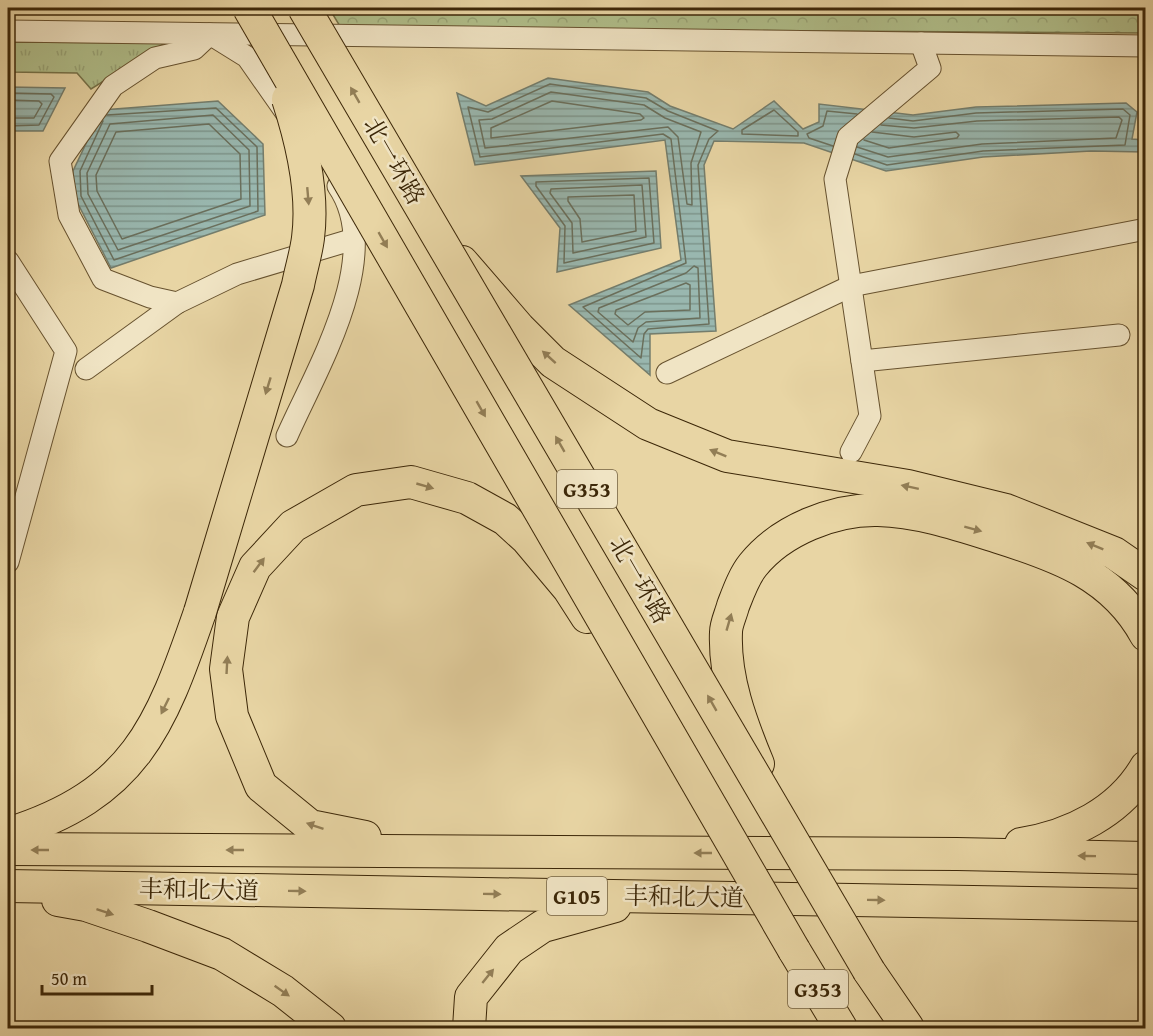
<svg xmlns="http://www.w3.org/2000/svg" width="1153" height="1036" viewBox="0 0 1153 1036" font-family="'Gentium Book Plus','Noto Serif SC',serif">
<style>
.grass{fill:url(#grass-tufts);stroke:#767249;stroke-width:1.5}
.forest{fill:url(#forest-crowns);stroke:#767249;stroke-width:1.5}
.water{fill:url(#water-rules);stroke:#747d6c;stroke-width:1.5}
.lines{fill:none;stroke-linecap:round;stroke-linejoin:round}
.shore{stroke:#6a6f5c;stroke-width:1.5}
.minor-casing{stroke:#67522f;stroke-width:23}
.highway-casing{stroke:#3c2708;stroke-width:34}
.minor{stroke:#f0e4c4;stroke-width:21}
.highway{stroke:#e8d5a4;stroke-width:32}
.highway-bridge-casing{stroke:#3c2708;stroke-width:34;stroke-linecap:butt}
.highway-bridge{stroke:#e8d5a4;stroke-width:32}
.oneway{fill:#927e56}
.labels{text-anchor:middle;stroke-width:5;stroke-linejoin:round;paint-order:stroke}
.shield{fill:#f0e4c4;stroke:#726040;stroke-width:1.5}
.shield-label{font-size:22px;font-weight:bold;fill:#3c2708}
.street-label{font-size:24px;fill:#3c2708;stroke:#f0e4c4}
</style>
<defs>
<pattern id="grass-tufts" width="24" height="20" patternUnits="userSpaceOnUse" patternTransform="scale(1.5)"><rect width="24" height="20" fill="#b0be8a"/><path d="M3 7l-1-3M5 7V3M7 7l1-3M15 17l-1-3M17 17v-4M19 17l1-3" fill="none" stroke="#98a376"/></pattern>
<pattern id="forest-crowns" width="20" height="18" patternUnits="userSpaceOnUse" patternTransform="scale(1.5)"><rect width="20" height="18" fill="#b0be8a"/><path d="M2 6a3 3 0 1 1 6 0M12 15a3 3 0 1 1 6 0" fill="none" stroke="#98a376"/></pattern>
<pattern id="water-rules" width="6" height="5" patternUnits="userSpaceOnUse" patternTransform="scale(1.5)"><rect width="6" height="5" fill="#99b7af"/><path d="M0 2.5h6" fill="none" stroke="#7e958c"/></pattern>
</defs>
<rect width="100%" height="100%" fill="#e8d5a4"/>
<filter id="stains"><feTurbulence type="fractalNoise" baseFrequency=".00333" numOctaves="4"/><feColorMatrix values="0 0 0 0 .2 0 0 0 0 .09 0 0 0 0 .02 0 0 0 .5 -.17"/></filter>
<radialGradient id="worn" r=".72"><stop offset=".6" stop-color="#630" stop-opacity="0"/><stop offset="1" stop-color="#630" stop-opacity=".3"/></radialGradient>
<path class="grass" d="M 8,42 L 165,43 L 91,89 L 77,73 L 8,72 Z"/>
<path class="forest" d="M 329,8 L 1145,8 L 1146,33 L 341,28 Z"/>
<g class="water">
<path d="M 548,78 L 648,92 L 670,106 L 733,129 L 774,101 L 803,129 L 819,122 L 819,104 L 913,115 L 976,107 L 1126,103 L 1137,112 L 1132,139 L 1145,140 L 1145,152 L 1091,151 L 983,157 L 886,171 L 804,143 L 714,141 L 704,165 L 716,331 L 650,334 L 650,375 L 569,305 L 681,260 L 665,140 L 475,165 L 457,93 L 486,106 Z"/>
<path d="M 8,87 L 65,88 L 43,131 L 8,131 Z"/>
<path d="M 218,101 L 263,144 L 265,215 L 111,268 L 75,198 L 73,171 L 102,110 Z"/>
<path d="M 656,171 L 661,248 L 557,272 L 560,228 L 521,176 Z"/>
</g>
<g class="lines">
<g class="shore">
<path d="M 550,84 L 646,98 L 668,111 L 718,131 L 709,139 L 698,165 L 709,324 L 648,329 L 644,334 L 641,358 L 583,307 L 686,263 L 671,139 L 663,134 L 480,157 L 468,107 L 488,112 Z"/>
<path d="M 551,92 L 644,105 L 665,118 L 701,132 L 691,163 L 692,205 L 687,204 L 678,137 L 668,127 L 485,148 L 479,120 L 492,119 Z"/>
<path d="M 8,93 L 51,94 L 54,97 L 39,125 L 8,126"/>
<path d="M 8,100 L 39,101 L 42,104 L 34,118 L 8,118"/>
<path d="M 552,101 L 640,114 L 644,118 L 641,120 L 491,138 L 491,128 Z"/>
<path d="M 774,110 L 798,132 L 798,136 L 742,134 L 742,130 Z"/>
<path d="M 213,115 L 249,150 L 250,206 L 118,250 L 88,194 L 87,173 L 110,124 Z"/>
<path d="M 103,121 L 80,171 L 81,196 L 114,260 L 258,211 L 257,147 L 216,108 L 107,115"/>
<path d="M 209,124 L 240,154 L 241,199 L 122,239 L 97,191 L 96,175 L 116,132 Z"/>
<path d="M 864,140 L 889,148 L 957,138 L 959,135 L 956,132 L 914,137 L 872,132"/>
<path d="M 833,146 L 809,138 L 807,134 L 823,126 L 827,111 L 857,114"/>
<path d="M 857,147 L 888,157 L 982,144 L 1116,138 L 1122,120 L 1119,117 L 977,121 L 914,128 L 881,125"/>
<path d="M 855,154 L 887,165 L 983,151 L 1125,145 L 1130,115 L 1123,109 L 976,113 L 913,121 L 889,118"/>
<path d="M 649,178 L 654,243 L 564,263 L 565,226 L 536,186 L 536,182 Z"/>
<path d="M 642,185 L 646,237 L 573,253 L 572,223 L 550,193 L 551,189 Z"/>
<path d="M 634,195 L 636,231 L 582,242 L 580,219 L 568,201 L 568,197 Z"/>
<path d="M 694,266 L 698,268 L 700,318 L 646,322 L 638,328 L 633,342 L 598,312 L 599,308 L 686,273 Z"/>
<path d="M 686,283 L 690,285 L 690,310 L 645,312 L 628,325 L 615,314 L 616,310 Z"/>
</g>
<defs>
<g id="minor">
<path d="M 8,31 L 1146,46"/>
<path d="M 8,261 L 66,351 L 8,562"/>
<path d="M 177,303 L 150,297 L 103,279 L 69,215 L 60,161 L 113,86 L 155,58 L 194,49 L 210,34 L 247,57 L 289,117"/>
<path d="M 862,361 L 1119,335"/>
<path d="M 86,369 L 177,303 L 237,274 L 354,239"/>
<path d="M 667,373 L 851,286 L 1146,229"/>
<path d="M 287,436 C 316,370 386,256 338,186"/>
<path d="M 851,452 L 870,416 L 835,179 L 848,137 L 930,68 L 921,43"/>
</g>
<g id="highway">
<path d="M 462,262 L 519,328 L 553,362 L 648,424 L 727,456 L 908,486 L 1006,510 L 1114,553 L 1146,575"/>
<path d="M 758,764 C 741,723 724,678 726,632 C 726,624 731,614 733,606 C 738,593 744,576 753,565 C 781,530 834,509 878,510 C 919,511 960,525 998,537 C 1059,556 1114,576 1146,635"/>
<path d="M 8,834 C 135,794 160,728 200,612"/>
<path d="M 365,837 L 310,826 L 261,786 L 232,716 L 226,669 L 233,617 L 255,567 L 293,526 L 356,490 L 411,482 L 467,498 L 505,519 L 527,539 L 569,589 L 587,617"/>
<path d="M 1021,844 C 1071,836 1120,812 1146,767"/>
<path d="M 8,849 L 957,854 L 1146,858"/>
<path d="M 8,886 L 1146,905"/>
<path d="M 58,900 L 86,905 L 148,926 L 222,954 L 283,991 L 330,1028"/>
<path d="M 794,950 L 841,1028"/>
<path d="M 869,971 L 908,1028"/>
<path d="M 469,1028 L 471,997 L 509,949 L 543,926 L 615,906"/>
</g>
</defs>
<use href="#minor" class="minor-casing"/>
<use href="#highway" class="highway-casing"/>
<use href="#minor" class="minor"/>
<use href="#highway" class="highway"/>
<defs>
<g id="highway-bridge">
<path d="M 249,8 L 794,950"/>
<path d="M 304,8 L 869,971"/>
<path d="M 200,612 L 298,285 C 301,269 306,254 308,238 C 314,192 302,142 288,99"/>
</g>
</defs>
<use href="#highway-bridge" class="highway-bridge-casing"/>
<use href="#highway-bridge" class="highway-bridge"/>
</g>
<defs><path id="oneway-solid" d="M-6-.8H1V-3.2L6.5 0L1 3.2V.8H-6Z" transform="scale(1.5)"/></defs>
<g class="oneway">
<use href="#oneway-solid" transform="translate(355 95) rotate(-120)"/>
<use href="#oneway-solid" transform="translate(308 196) rotate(85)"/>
<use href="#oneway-solid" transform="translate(383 240) rotate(60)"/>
<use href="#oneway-solid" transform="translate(549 357) rotate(-138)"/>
<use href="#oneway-solid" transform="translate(268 386) rotate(107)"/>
<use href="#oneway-solid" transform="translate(481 409) rotate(60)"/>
<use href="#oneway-solid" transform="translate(560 444) rotate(-120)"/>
<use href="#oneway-solid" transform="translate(718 453) rotate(-158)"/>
<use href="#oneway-solid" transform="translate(425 486) rotate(16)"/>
<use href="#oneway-solid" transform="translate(910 487) rotate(-168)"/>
<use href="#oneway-solid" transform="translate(973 529) rotate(15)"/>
<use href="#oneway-solid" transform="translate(1095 546) rotate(-158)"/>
<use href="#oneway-solid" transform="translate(259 565) rotate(-53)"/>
<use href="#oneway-solid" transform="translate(729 622) rotate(-74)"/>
<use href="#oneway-solid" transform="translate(227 665) rotate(-87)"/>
<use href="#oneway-solid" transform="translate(712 703) rotate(-120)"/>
<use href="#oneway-solid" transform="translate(165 706) rotate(116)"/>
<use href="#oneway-solid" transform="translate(315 826) rotate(-161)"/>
<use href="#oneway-solid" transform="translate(40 850) rotate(-180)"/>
<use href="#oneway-solid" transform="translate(235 850) rotate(-180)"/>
<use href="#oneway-solid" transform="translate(703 853) rotate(-180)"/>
<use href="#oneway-solid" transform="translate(1087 856) rotate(-179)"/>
<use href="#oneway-solid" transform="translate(297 891) rotate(1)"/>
<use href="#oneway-solid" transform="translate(492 894) rotate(1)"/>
<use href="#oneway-solid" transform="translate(876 900) rotate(1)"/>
<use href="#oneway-solid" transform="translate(105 912) rotate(18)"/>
<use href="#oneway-solid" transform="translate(488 976) rotate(-51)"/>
<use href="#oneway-solid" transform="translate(282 991) rotate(35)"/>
</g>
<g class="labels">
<g class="shield">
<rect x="557" y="470" width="60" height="38" rx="4.5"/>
<rect x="547" y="877" width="60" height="38" rx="4.5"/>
<rect x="788" y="970" width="60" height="38" rx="4.5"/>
</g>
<g class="shield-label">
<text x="587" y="497">G353</text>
<text x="577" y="904">G105</text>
<text x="818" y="997">G353</text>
</g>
<g class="street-label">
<text transform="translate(394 161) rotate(60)" y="8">北一环路</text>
<text transform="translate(640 580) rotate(60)" y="8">北一环路</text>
<text transform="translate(199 890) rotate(1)" y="8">丰和北大道</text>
<text transform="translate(684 897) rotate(1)" y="8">丰和北大道</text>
</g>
</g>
<rect width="1153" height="1036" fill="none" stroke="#e8d5a4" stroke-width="30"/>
<rect x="9" y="9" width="1135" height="1018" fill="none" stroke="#3c2708" stroke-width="3"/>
<rect x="15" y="15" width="1123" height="1006" fill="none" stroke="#3c2708" stroke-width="1.5"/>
<path d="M42 985v9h110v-9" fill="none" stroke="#3c2708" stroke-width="3"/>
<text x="51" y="985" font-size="18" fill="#3c2708" stroke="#f0e4c4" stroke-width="4.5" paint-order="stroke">50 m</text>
<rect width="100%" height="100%" filter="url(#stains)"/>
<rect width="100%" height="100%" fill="url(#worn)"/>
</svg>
